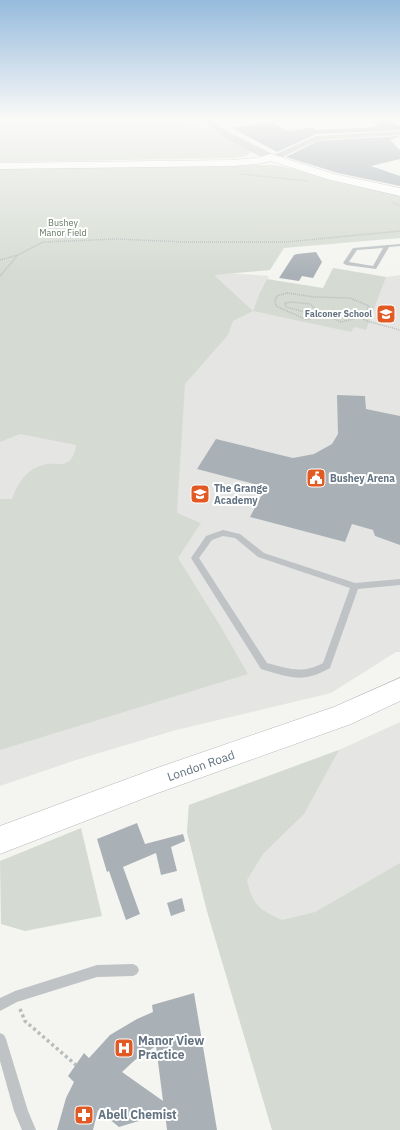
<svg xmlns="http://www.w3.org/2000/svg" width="400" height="1130" viewBox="0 0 400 1130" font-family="'IBM Plex Sans',sans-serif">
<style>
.built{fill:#e5e6e4}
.green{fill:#d5dbd2}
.building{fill:#aab1b6;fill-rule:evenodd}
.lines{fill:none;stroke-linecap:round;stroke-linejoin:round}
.secondary-casing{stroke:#b1b6bb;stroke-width:1}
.primary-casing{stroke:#b2b6ba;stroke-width:1}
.path-far1{stroke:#b9bbbd;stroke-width:1.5;stroke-dasharray:1 1;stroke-linecap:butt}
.path{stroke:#b9bbbd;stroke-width:3.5;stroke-dasharray:3 3;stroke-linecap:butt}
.lane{fill:#bfc3c6;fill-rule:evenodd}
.street{fill:#bfc3c6;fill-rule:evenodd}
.secondary{fill:#fff;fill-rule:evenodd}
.primary{fill:#fff;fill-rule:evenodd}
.labels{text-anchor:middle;stroke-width:4;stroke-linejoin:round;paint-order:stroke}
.far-park-label{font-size:9px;fill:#667962;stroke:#fff}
.far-poi-label{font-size:9px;font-weight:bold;fill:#637381;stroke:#fff;text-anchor:end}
.poi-label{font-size:10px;font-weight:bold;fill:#637381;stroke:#fff;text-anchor:start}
.near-street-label{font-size:12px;fill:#637381;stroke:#fff}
.near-poi-label{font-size:12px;font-weight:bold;fill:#637381;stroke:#fff;text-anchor:start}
</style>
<rect width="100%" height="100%" fill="#f4f5f0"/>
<g class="built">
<path d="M 145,267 L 269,276 L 260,292 L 351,332 L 333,268 L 386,277 L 400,275 L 400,652 L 396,652 L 331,693 L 176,730 L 76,760 L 0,786 L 0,330 Z"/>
<path d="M 400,722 L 400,1130 L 272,1130 L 207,911 L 187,832 L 189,805 L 339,750 Z"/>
</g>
<g class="green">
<path d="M 0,118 L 163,118 L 188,126 L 209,128 L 251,152 L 245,156 L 236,158 L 0,162 Z"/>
<path d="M 274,165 L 294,169 L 332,181 L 400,196 L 400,238 L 284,248 L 270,270 L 214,275 L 253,311 L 260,292 L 267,279 L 323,288 L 333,268 L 386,277 L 366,330 L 354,327 L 351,332 L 253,311 L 233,321 L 228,335 L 185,384 L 177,513 L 201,523 L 178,558 L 221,627 L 248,674 L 0,750 L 0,499 L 12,499 C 18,482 28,467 47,464 C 53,463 61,465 66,463 C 73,460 75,452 76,445 L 20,434 L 0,442 L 0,169 Z"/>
<path d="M 339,750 L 304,814 L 263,854 L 247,880 C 253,906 259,909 282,920 L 315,912 L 400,863 L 400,1130 L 272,1130 L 207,911 L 187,832 L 189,805 Z"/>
<path d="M 81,828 L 102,916 L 25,931 L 1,924 L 0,861 Z"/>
</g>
<g class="building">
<path d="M 371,118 L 390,118 L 396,125 L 400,125 L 400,130 L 316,134 L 277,152 L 232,128 L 272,122 L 288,131 L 309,128 L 314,128 L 316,130 L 378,127 Z"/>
<path d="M 400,136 L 390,140 L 400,150 L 400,159 L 371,166 L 400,176 L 400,186 L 338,173 L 286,157 L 318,141 Z"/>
<path d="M 316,252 L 322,262 L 313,278 L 302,276 L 299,281 L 279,278 L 294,255 L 297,254 Z"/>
<path d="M 337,395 L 365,396 L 366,409 L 400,416 L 400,545 L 375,536 L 373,530 L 352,524 L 345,542 L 250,517 L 266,487 L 197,469 L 216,439 L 293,458 L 314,454 L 332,444 L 338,434 Z"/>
<path d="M 137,823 L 145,844 L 183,834 L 185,841 L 171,847 L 177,871 L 161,875 L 156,853 L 123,867 L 140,914 L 126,920 L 109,871 L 107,872 L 97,839 Z"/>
<path d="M 182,898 L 185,911 L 171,916 L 167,903 Z"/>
<path d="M 194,993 L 217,1130 L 167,1130 L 165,1113 L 119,1127 L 98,1110 L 93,1130 L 57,1130 L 66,1098 L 74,1082 L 68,1076 L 84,1053 L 89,1058 L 110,1035 L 137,1019 L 153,1012 L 152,1005 ZM 156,1046 L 163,1101 L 122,1072 L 135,1060 Z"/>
</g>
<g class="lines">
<defs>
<path id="secondary" d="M 271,154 L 334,174 L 400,188 L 400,196 L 327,179 L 271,161 L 257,164 L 233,166 L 0,169 L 0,163 L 233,160 L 256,158 Z"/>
<path id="primary" d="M 400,678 L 400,701 L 351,724 L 155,794 L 0,854 L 0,826 L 154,769 L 334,707 Z"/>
</defs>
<use href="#secondary" class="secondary-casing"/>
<use href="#primary" class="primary-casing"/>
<g class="path-far1">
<path d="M 240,174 L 307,181"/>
<path d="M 393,203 L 400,206"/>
<path d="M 0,260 L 18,255 L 43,242 L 117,239 L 184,242 L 286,242 L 400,231"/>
<path d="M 0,276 L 17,256"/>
<path d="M 287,293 L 315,297 L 350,298 L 369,306 L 366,312 L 360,317 L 341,322 L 319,312 L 310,304 L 291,302 L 285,303 L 286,307 L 305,312 L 313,316 L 310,319 L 305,319 L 276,306 L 275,300 L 277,296 Z"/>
<path d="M 360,317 L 367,321 L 400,330"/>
</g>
<path class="path" d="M 20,1009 L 25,1021 L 76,1065"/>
<g class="lane">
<path d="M 400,244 L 400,246 L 389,247 L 376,269 L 346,265 L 343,263 L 353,248 ZM 383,248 L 373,266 L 349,262 L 357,250 Z"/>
<path d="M 223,530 L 240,534 L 264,553 L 355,583 L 400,579 L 400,585 L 358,589 L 330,668 C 303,683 292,678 264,670 L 261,669 L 191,558 L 206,536 ZM 223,536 L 235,538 L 258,557 L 350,588 L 323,663 C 302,674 290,669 267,663 L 199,558 L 212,540 Z"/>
<path d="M 133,964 L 137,966 L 139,970 L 137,974 L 133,976 L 97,977 L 17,1002 L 0,1011 L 0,998 L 15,991 L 97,965 Z"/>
<path d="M 0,1033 L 4,1035 L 6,1039 L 28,1111 L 36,1130 L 22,1130 L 14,1111 L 0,1061 Z"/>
</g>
<path class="street" d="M 200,118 L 208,118 L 229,132 L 274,155 L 316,136 L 400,131 L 400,135 L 318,140 L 274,161 C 255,156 213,133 200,118 Z"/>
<use href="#secondary" class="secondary"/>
<use href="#primary" class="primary"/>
</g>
<linearGradient id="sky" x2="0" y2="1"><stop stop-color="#96bbdc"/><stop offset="0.43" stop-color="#fafaf8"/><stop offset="1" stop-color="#fafaf8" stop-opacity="0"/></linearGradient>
<rect width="400" height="276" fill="url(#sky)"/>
<defs>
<symbol id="school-square" viewBox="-11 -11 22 22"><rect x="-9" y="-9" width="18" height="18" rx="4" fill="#e25a23" stroke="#fff"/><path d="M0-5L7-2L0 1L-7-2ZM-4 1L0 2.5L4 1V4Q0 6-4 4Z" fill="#fff"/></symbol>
<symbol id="civic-square" viewBox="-11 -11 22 22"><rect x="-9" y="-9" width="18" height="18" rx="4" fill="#e25a23" stroke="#fff"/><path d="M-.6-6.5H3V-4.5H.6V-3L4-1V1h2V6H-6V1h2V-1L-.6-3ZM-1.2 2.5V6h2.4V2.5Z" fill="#fff"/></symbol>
<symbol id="hospital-square" viewBox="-11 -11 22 22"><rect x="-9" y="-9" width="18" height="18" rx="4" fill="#e25a23" stroke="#fff"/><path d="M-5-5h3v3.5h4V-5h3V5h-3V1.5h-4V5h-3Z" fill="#fff"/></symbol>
<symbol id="pharmacy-square" viewBox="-11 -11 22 22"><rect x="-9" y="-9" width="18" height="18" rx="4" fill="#e25a23" stroke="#fff"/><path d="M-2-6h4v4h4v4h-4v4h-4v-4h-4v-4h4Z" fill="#fff"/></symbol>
</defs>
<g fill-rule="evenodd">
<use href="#school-square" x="375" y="303" width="22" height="22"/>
<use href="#civic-square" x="305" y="467" width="22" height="22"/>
<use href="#school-square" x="189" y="483" width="22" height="22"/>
<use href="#hospital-square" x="113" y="1037" width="22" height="22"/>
<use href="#pharmacy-square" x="73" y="1104" width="22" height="22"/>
</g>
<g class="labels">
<g class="far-park-label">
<text x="63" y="226">Bushey<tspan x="63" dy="10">Manor Field</tspan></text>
</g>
<g class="far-poi-label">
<text x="372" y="317">Falconer School</text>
</g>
<g class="poi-label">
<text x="330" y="482">Bushey Arena</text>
<text x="214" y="492">The Grange<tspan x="214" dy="12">Academy</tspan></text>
</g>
<g class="near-street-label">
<text transform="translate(201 766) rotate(-19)" y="4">London Road</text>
</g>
<g class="near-poi-label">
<text x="138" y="1045">Manor View<tspan x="138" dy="14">Practice</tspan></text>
<text x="98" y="1119">Abell Chemist</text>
</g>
</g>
</svg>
